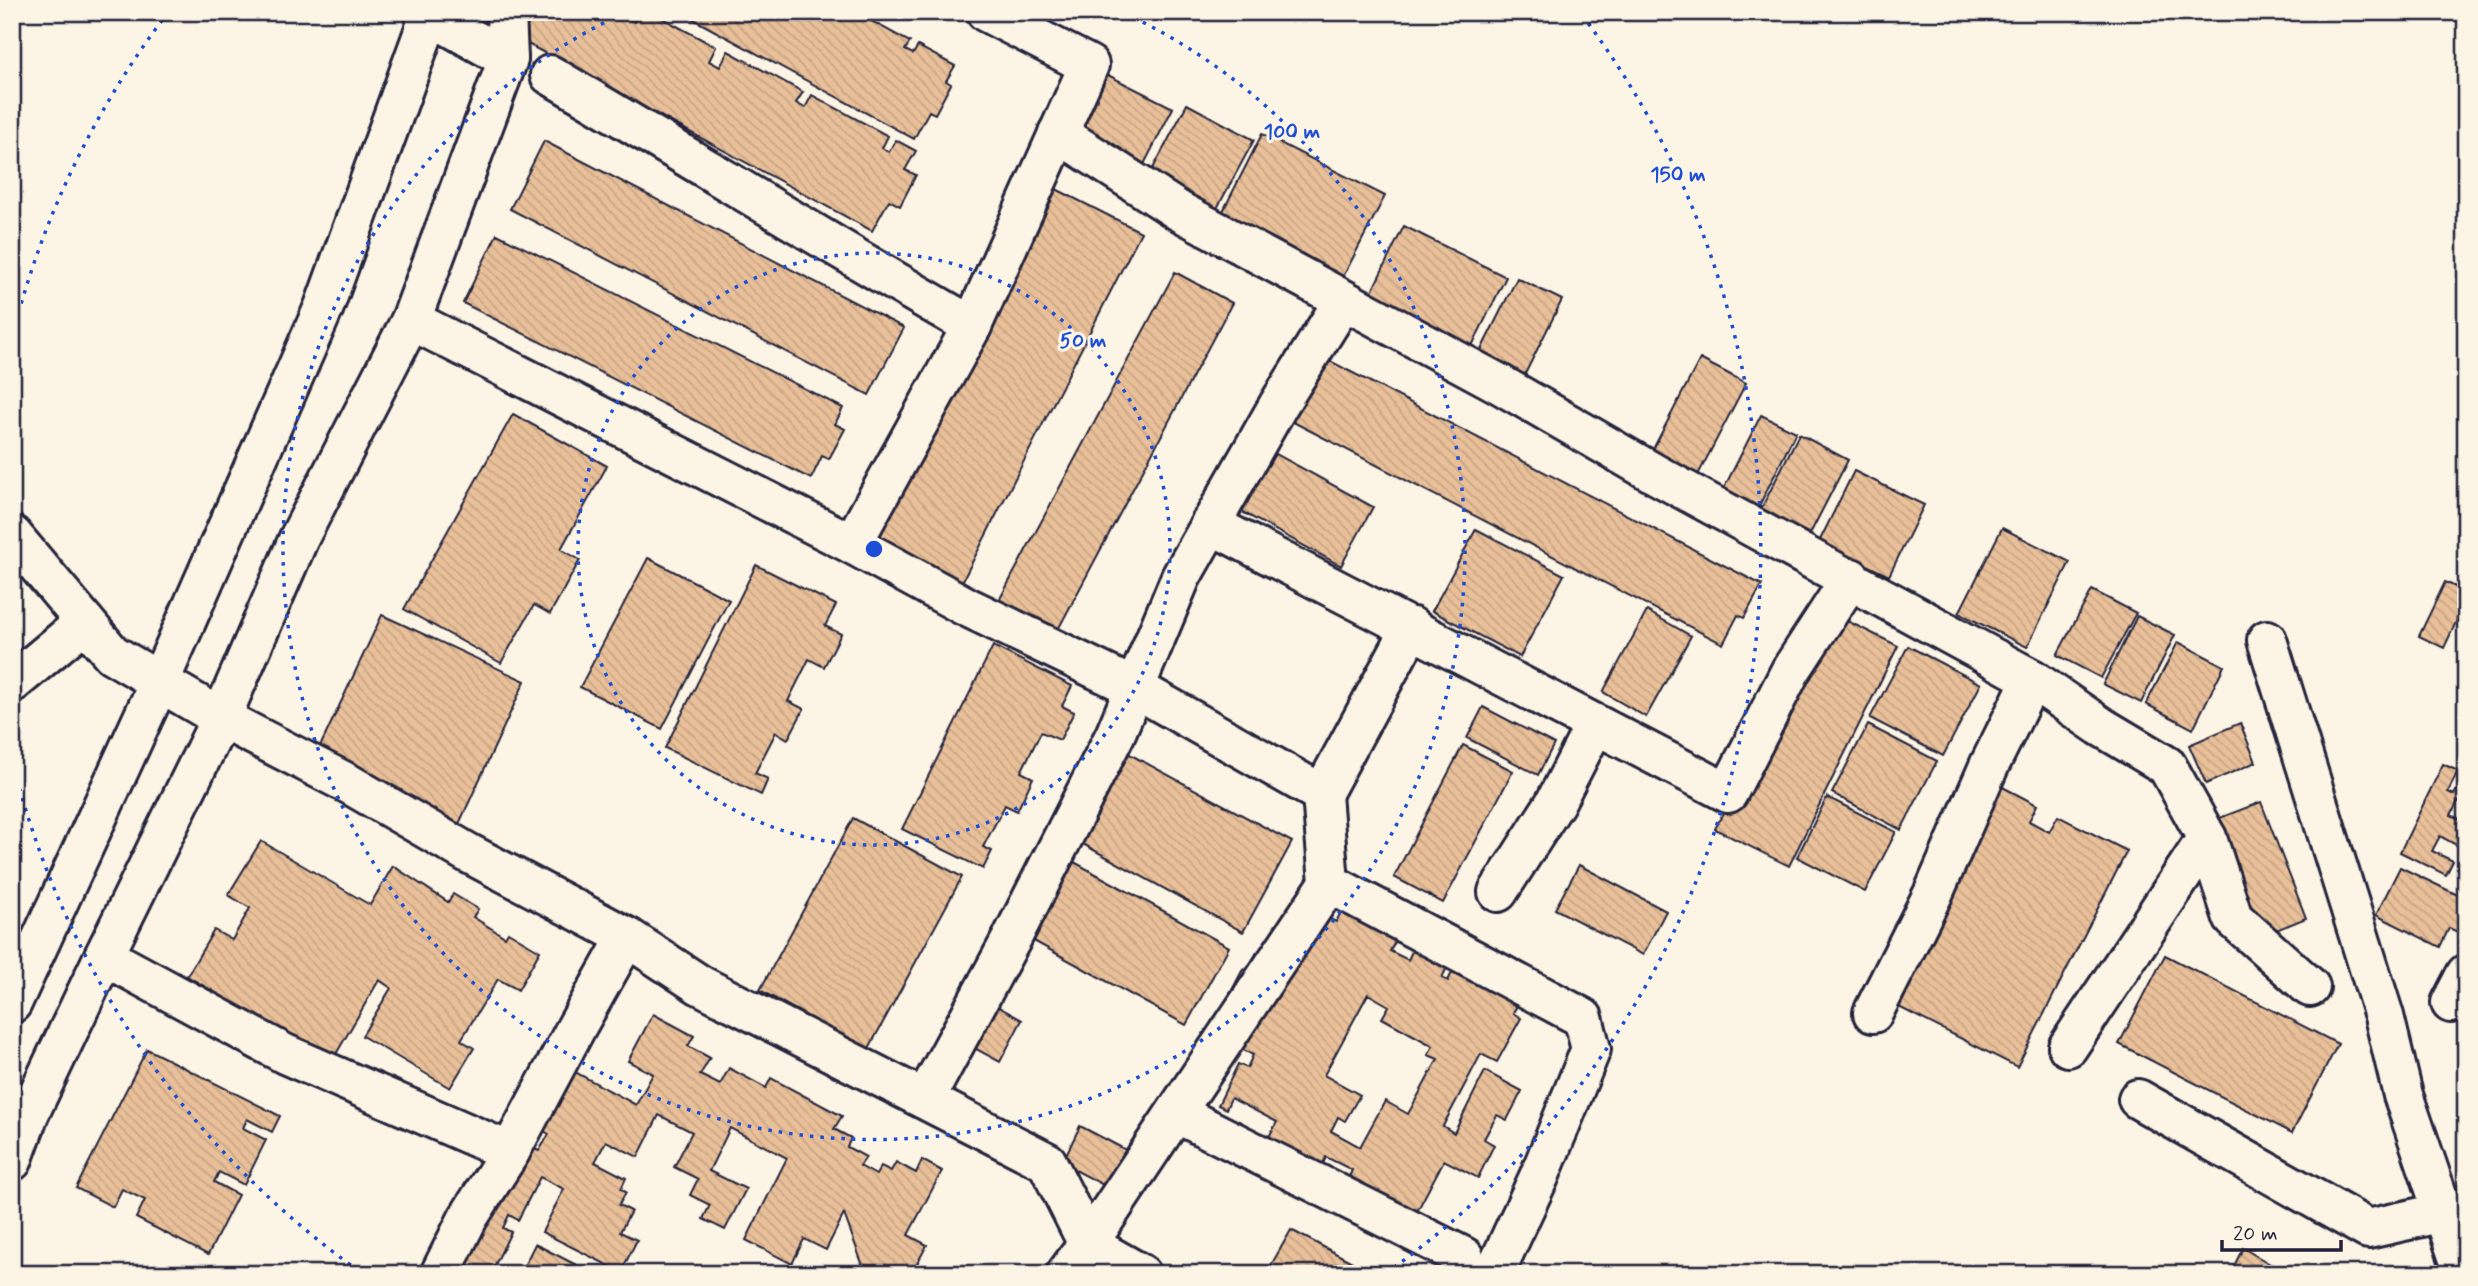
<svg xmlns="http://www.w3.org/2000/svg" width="2478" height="1286" viewBox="0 0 2478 1286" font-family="Mynerve,sans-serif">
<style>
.building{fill:url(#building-back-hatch);stroke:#22223b;stroke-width:2;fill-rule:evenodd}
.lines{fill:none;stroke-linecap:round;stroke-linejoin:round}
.minor-casing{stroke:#22223b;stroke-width:44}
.major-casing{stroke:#22223b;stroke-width:44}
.minor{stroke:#fcf5e5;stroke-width:38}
.major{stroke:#fcf5e5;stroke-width:38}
.ring{fill:none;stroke:#1d4ed8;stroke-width:3.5;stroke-dasharray:3.5 7}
.centre{fill:#1d4ed8;stroke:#fcf5e5;stroke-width:3.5}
.ring-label{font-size:21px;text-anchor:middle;font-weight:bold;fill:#1d4ed8;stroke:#fcf5e5;stroke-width:6;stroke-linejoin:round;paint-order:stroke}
</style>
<defs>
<pattern id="building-back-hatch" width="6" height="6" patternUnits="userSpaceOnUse" patternTransform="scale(1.75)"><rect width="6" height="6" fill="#e9c099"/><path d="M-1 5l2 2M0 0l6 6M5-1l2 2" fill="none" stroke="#c8a585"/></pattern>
</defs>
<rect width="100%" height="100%" fill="#fcf5e5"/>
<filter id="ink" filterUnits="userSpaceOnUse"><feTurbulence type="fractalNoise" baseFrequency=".0143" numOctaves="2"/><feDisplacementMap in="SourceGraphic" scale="14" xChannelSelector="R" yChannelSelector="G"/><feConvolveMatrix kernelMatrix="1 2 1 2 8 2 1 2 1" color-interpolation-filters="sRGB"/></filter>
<g filter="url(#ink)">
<g class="building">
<path d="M 528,12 L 626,12 L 624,16 L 634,22 L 640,12 L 651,12 L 716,47 L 709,61 L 720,67 L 728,51 L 803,92 L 796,103 L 805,108 L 812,95 L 888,136 L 882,148 L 889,152 L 896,140 L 916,151 L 905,170 L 916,175 L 900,206 L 889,200 L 872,231 L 515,37 Z"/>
<path d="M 680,12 L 855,12 L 910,42 L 905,50 L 913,54 L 918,46 L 955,66 L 946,81 L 951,84 L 935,114 L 929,111 L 914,139 Z"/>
<path d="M 1092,67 L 1173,108 L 1139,174 L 1058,133 Z"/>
<path d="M 1187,104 L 1254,140 L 1214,214 L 1148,178 Z"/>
<path d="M 1262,134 L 1385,196 L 1342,279 L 1220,217 Z"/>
<path d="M 544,141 L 904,328 L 869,395 L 510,209 Z"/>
<path d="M 1054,188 L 1141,232 L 961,584 L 875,540 Z"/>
<path d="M 1404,226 L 1506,277 L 1468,354 L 1366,303 Z"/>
<path d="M 497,234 L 843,408 L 835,424 L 845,429 L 829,459 L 822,456 L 811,479 L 463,303 Z"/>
<path d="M 1175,272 L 1232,303 L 1053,639 L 995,608 Z"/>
<path d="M 1517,278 L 1562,300 L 1522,380 L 1477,358 Z"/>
<path d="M 1301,346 L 1762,585 L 1744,618 L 1738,615 L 1723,644 L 1268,409 Z"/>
<path d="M 1700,359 L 1746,383 L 1698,475 L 1652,451 Z"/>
<path d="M 513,414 L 607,466 L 561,549 L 580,560 L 550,614 L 534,605 L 501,663 L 404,609 Z"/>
<path d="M 1761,415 L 1796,432 L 1757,510 L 1722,492 Z"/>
<path d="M 1799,434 L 1848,460 L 1810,534 L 1761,509 Z"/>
<path d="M 1254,442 L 1373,507 L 1341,566 L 1222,501 Z"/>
<path d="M 1854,471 L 1924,505 L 1889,576 L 1819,542 Z"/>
<path d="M 2002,528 L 2070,562 L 2027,647 L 1959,613 Z"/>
<path d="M 1476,529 L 1564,575 L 1520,657 L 1432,611 Z"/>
<path d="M 648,558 L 729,600 L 662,729 L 580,687 Z"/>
<path d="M 756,565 L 836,605 L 825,626 L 841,634 L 824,667 L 809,659 L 788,701 L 804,709 L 788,739 L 776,732 L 755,773 L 768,779 L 761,795 L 665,748 Z"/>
<path d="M 2445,582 L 2466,592 L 2466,601 L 2444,648 L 2419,636 Z"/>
<path d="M 2092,590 L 2136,613 L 2101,678 L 2057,655 Z"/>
<path d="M 1823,609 L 1898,646 L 1789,866 L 1715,829 Z"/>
<path d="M 1647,611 L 1691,636 L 1646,717 L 1603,692 Z"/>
<path d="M 382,615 L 525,681 L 453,837 L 309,770 Z"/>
<path d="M 2137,616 L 2175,635 L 2141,703 L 2103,684 Z"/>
<path d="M 2178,642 L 2224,666 L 2193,729 L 2146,704 Z"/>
<path d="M 993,646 L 1072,686 L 1062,706 L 1074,712 L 1060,740 L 1041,732 L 1021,772 L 1033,778 L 1017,811 L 1005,805 L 983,847 L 992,851 L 983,869 L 902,829 Z"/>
<path d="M 1908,646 L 1981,684 L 1943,756 L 1870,718 Z"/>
<path d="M 1483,707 L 1554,744 L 1538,775 L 1467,738 Z"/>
<path d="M 2240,723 L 2256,762 L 2206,784 L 2189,745 Z"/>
<path d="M 1868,725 L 1937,761 L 1901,830 L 1832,793 Z"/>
<path d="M 1109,743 L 1292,842 L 1243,932 L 1061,832 Z"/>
<path d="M 1463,745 L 1513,771 L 1443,903 L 1394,877 Z"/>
<path d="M 2443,764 L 2458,771 L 2448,792 L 2454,795 L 2466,773 L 2466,805 L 2458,801 L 2451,815 L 2466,822 L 2466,835 L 2460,847 L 2440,836 L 2432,851 L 2453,861 L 2446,875 L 2400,852 Z"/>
<path d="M 1995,783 L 2037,805 L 2029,821 L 2049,832 L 2058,816 L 2127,851 L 2017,1067 L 1885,1000 Z"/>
<path d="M 1827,797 L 1896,832 L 1865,892 L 1797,857 Z"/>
<path d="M 2261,802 L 2306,918 L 2249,941 L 2204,824 Z"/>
<path d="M 853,818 L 962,877 L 868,1050 L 760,990 Z"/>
<path d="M 261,841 L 370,905 L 393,866 L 448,902 L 453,894 L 478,909 L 473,917 L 505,937 L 508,932 L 540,951 L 518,990 L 498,979 L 461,1040 L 474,1048 L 450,1088 L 362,1036 L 391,988 L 379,980 L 332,1061 L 187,976 L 214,930 L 232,940 L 250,908 L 228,895 Z"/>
<path d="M 1054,851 L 1229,947 L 1186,1025 L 1012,929 Z"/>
<path d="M 1579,865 L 1666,911 L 1643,955 L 1555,909 Z"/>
<path d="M 2400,867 L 2466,899 L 2466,923 L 2460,933 L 2449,928 L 2440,947 L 2376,915 Z"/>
<path d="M 1341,912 L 1396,940 L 1390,951 L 1408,960 L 1414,947 L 1448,965 L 1442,978 L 1448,981 L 1454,968 L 1519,1002 L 1513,1013 L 1521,1018 L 1497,1062 L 1481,1054 L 1443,1126 L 1454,1133 L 1485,1071 L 1522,1091 L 1507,1120 L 1497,1115 L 1484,1139 L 1494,1145 L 1478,1178 L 1444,1160 L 1413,1219 L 1346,1184 L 1352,1170 L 1326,1157 L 1320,1170 L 1266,1142 L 1277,1122 L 1231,1098 L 1226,1109 L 1218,1105 L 1238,1064 L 1247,1068 L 1253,1055 L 1210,1032 L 1243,969 L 1247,971 L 1257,952 L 1289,968 L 1318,913 L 1336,922 ZM 1368,994 L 1389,1006 L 1382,1018 L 1433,1046 L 1428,1055 L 1438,1059 L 1408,1114 L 1385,1101 L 1360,1147 L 1331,1131 L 1338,1117 L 1345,1121 L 1360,1095 L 1324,1075 Z"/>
<path d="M 2165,955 L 2338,1044 L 2292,1133 L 2119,1044 Z"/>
<path d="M 979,996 L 1022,1020 L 1000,1062 L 956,1038 Z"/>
<path d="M 653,1014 L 694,1036 L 688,1046 L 710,1058 L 700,1075 L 720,1085 L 729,1068 L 766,1088 L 771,1078 L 842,1116 L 834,1129 L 851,1138 L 847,1147 L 866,1157 L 860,1166 L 876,1175 L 881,1166 L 891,1171 L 896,1162 L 916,1173 L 922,1160 L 942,1171 L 908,1235 L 927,1245 L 912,1273 L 914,1274 L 866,1274 L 844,1214 L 826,1250 L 804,1239 L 792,1264 L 746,1240 L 787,1158 L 730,1128 L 709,1171 L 746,1189 L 725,1230 L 703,1219 L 710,1205 L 690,1195 L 698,1179 L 674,1167 L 692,1132 L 659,1115 L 638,1157 L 606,1141 L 595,1162 L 626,1178 L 621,1189 L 626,1192 L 619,1205 L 631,1211 L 620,1232 L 637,1240 L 621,1272 L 542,1232 L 564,1189 L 540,1177 L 518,1220 L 509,1215 L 503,1228 L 511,1232 L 492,1271 L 497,1274 L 466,1274 L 470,1267 L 458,1261 L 532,1148 L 539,1151 L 549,1134 L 542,1130 L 545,1092 L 525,1081 L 540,1053 L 636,1105 L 653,1074 L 628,1061 Z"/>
<path d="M 147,1049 L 280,1116 L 272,1132 L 247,1119 L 243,1128 L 266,1140 L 244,1185 L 219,1172 L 214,1182 L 238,1195 L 208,1255 L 136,1218 L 145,1200 L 122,1189 L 113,1207 L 76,1188 Z"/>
<path d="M 1080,1126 L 1126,1150 L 1107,1187 L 1062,1163 Z"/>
<path d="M 1291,1230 L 1375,1274 L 1266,1274 Z"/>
<path d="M 535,1244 L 594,1274 L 520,1274 Z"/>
<path d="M 2243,1248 L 2287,1274 L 2230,1274 Z"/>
</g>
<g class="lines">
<defs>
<g id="minor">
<path d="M 424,12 L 508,59"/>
<path d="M 550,75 C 691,158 830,245 972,326"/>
<path d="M 1058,133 L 1179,211 L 1498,383 L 1657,475 L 2032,679 L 2100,726 L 2167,766 L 2207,838 L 2233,918 L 2310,987"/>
<path d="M 411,320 L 852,544 L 965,606 L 1135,688 L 1322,794 L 1412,627"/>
<path d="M 1210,524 C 1384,613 1555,705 1728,793 L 1791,670 L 1851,578"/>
<path d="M 12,535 L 112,654 L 221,718 L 349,784 L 468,853 L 627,937 L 700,985 L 1047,1162 L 1088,1244 L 1066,1274"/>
<path d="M 852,544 L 972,326 L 1089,65 L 986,12"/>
<path d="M 2267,640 L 2384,1016 L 2403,1095 L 2464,1274"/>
<path d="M 12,683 L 85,622"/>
<path d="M 1329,883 L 1583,1018 L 1591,1049 L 1539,1177 L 1494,1274"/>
<path d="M 1498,892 L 1555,803 L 1595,725"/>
<path d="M 104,956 L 285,1054 L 510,1152"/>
<path d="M 2451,1003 L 2466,974"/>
<path d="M 1873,1013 L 1933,894 L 1989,766 L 2032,679"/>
<path d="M 2068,1047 L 2207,838"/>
<path d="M 925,1099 L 1011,940 L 1115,735 L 1181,577 L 1279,404 L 1344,300"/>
<path d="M 2138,1099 L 2368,1229 L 2444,1212"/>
<path d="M 1176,1113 L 1464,1257"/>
<path d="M 440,1274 L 468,1218 L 510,1152 L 577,1026 L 627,937"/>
<path d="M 1141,1274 L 1088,1244 L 1329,883 L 1322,794"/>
</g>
<g id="major">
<path d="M 12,1003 L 159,683 L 324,307 L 431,12"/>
<path d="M 12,1161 L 29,1114 L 104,956 L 221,718 L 299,538 L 411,320 L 508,59 L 506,12"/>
</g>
</defs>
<use href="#minor" class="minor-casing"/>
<use href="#major" class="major-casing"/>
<use href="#minor" class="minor"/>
<use href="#major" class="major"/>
</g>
</g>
<g class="ring">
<circle cx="874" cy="549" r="296"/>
<path d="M1124 13A591 591 0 1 1 624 13"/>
<path d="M359 1271A887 887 0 0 1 13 764M13 334A887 887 0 0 1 166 15M1582 15A887 887 0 0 1 1389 1271"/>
</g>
<circle cx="874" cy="549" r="10" class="centre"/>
<g class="ring-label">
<text x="1292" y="138">100 m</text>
<text x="1678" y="181">150 m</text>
<text x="1083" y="347">50 m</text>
</g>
<rect width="2478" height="1286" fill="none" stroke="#fcf5e5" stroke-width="42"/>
<rect x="21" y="21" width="2436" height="1244" fill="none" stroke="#22223b" stroke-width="2.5" filter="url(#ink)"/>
<path d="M2222 1240v10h119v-10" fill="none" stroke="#22223b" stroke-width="3.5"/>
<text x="2233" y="1240" font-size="21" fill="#22223b" stroke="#fcf5e5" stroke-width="5" paint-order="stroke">20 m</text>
</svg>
